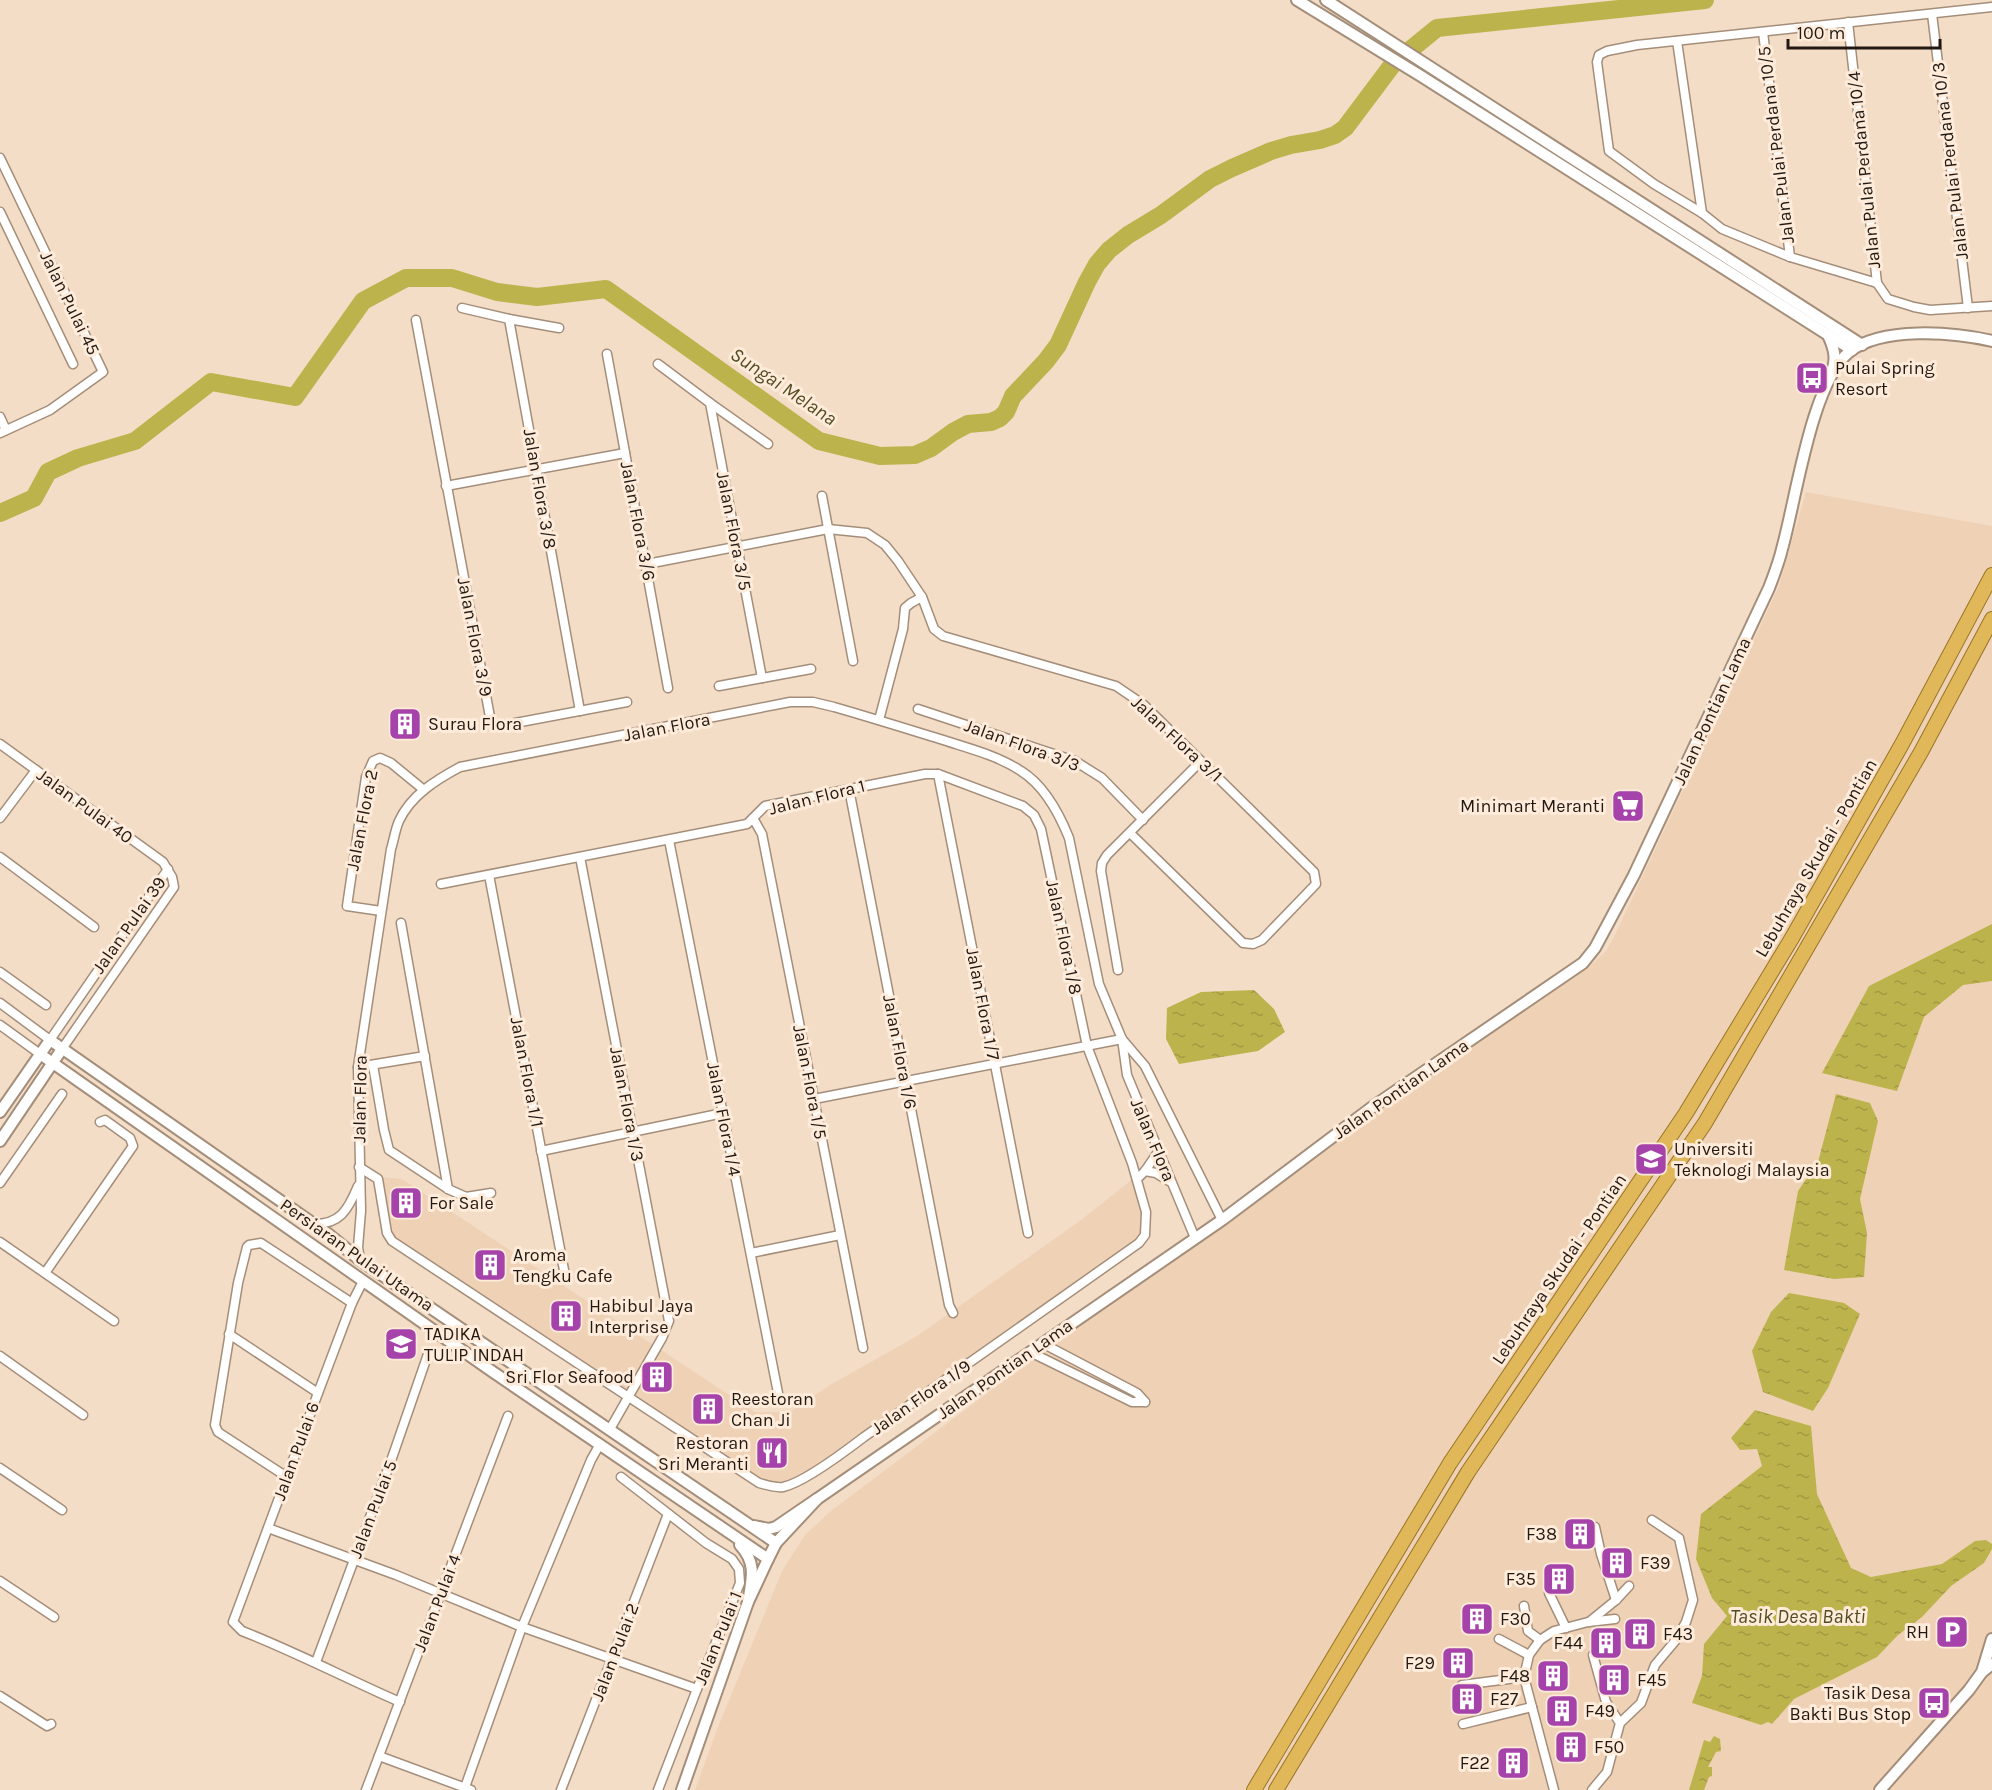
<svg xmlns="http://www.w3.org/2000/svg" width="1992" height="1790" viewBox="0 0 1992 1790" font-family="Karla,sans-serif">
<style>
.built{fill:#efd1b6}
.water{fill:url(#water-ripples)}
.lines{fill:none;stroke-linecap:round;stroke-linejoin:round}
.river{stroke:#bdb34d;stroke-width:18}
.minor-casing{stroke:#a48e7a;stroke-width:11}
.tertiary-casing{stroke:#a48e7a;stroke-width:14}
.secondary-casing{stroke:#a48e7a;stroke-width:14}
.trunk-casing{stroke:#987526;stroke-width:16}
.minor{stroke:#fff;stroke-width:8}
.tertiary{stroke:#fff;stroke-width:10}
.secondary{stroke:#fff;stroke-width:10}
.trunk{stroke:#e0b85a;stroke-width:14}
.labels{text-anchor:middle;stroke-width:6;stroke-linejoin:round;paint-order:stroke}
.street-label{font-size:18px;fill:#221912;stroke:#feebda}
.poi-label{font-size:18px;fill:#221912;stroke:#feebda;text-anchor:start}
.water-label{font-size:20px;font-style:italic;fill:#514d23;stroke:#feebda}
</style>
<defs>
<pattern id="water-ripples" width="26" height="14" patternUnits="userSpaceOnUse" patternTransform="scale(1.5)"><rect width="26" height="14" fill="#bdb34d"/><path d="M2 4q2-2 4 0t4 0M15 11q2-2 4 0t4 0" fill="none" stroke="#a29942"/></pattern>
</defs>
<rect width="100%" height="100%" fill="#f4ddc7"/>
<g class="built">
<path d="M 1806,492 L 1992,526 L 1992,1790 L 695,1790 L 718,1727 L 782,1571 L 805,1535 L 831,1511 L 1060,1338 L 1413,1085 L 1589,967 L 1606,951 L 1614,937 L 1779,586 Z"/>
<path d="M 381,1177 L 402,1179 L 755,1412 L 790,1412 L 830,1385 L 917,1336 L 1081,1220 L 1134,1178 L 1141,1180 L 1150,1212 L 1140,1247 L 865,1440 L 844,1457 L 796,1486 L 784,1491 L 768,1490 L 757,1486 L 390,1244 L 384,1234 L 374,1182 Z"/>
</g>
<g class="water">
<path d="M 1992,924 L 1992,981 L 1963,985 L 1924,1017 L 1897,1091 L 1822,1073 L 1869,986 Z"/>
<path d="M 1254,990 L 1274,1009 L 1285,1032 L 1258,1051 L 1179,1064 L 1166,1039 L 1167,1008 L 1201,992 Z"/>
<path d="M 1836,1094 L 1870,1103 L 1878,1121 L 1860,1199 L 1867,1233 L 1864,1277 L 1834,1279 L 1784,1270 L 1798,1191 L 1818,1162 Z"/>
<path d="M 1789,1293 L 1844,1303 L 1860,1314 L 1828,1388 L 1813,1411 L 1763,1392 L 1752,1351 L 1771,1312 Z"/>
<path d="M 1755,1410 L 1811,1426 L 1817,1494 L 1851,1568 L 1871,1577 L 1942,1564 L 1975,1541 L 1986,1540 L 1992,1544 L 1992,1549 L 1984,1563 L 1951,1586 L 1922,1617 L 1898,1635 L 1877,1657 L 1794,1699 L 1772,1724 L 1768,1722 L 1761,1725 L 1692,1703 L 1702,1676 L 1704,1644 L 1727,1616 L 1712,1598 L 1696,1559 L 1701,1514 L 1762,1466 L 1757,1449 L 1740,1450 L 1731,1438 Z"/>
<path d="M 1714,1736 L 1720,1739 L 1721,1751 L 1716,1752 L 1708,1767 L 1712,1767 L 1712,1776 L 1709,1777 L 1704,1790 L 1689,1790 L 1704,1740 L 1710,1742 Z"/>
</g>
<g class="lines">
<path class="river" d="M 0,513 L 34,498 L 48,472 L 78,458 L 135,441 L 211,382 L 295,397 L 363,301 L 406,278 L 452,278 L 497,292 L 537,297 L 606,289 L 819,441 L 880,456 L 915,455 L 931,448 L 953,432 L 968,424 L 991,422 L 1000,418 L 1006,412 L 1013,396 L 1046,361 L 1058,345 L 1087,282 L 1097,264 L 1109,250 L 1128,235 L 1161,215 L 1210,179 L 1232,168 L 1271,151 L 1291,145 L 1320,140 L 1335,135 L 1345,128 L 1393,64 L 1437,28 L 1705,0"/>
<defs>
<g id="minor">
<path d="M 1992,7 L 1637,45 L 1607,51 L 1599,55 L 1597,62 L 1609,151 L 1654,184 L 1702,213 L 1722,229 L 1790,257 L 1877,283 L 1888,299 L 1914,307 L 1930,310 L 1992,306"/>
<path d="M 1932,14 L 1968,308"/>
<path d="M 1848,22 L 1877,283"/>
<path d="M 1763,32 L 1790,257"/>
<path d="M 1677,41 L 1702,213"/>
<path d="M 0,158 L 103,372 L 50,410 L 0,433"/>
<path d="M 0,212 L 73,364"/>
<path d="M 462,308 L 509,319"/>
<path d="M 416,320 L 490,717 L 493,723 L 499,726 L 627,702"/>
<path d="M 559,328 L 509,319 L 580,711"/>
<path d="M 607,354 L 668,688"/>
<path d="M 658,364 L 710,403 L 762,678 L 719,686"/>
<path d="M 710,403 L 768,444"/>
<path d="M 0,417 L 6,430"/>
<path d="M 446,486 L 625,453"/>
<path d="M 822,496 L 853,661"/>
<path d="M 647,564 L 828,529 L 867,533 L 885,545 L 898,561 L 922,597 L 934,629 L 943,636 L 1116,686 L 1144,705 L 1314,872 L 1316,884 L 1262,940 L 1253,944 L 1243,943 L 1130,833"/>
<path d="M 762,678 L 811,669"/>
<path d="M 918,709 L 1075,761 L 1102,778 L 1143,820"/>
<path d="M 879,720 L 903,629 L 905,608 L 911,603 L 922,597"/>
<path d="M 0,744 L 163,862 L 172,877 L 174,887 L 62,1049"/>
<path d="M 938,774 L 1028,1233"/>
<path d="M 849,789 L 949,1305 L 953,1313"/>
<path d="M 0,818 L 36,770"/>
<path d="M 753,818 L 762,834 L 863,1348"/>
<path d="M 669,840 L 779,1398"/>
<path d="M 0,857 L 94,927"/>
<path d="M 580,857 L 669,1321 L 662,1338 L 610,1429"/>
<path d="M 489,875 L 564,1270"/>
<path d="M 381,911 L 347,906 L 366,777 L 373,761 L 380,758 L 391,763 L 424,790"/>
<path d="M 401,923 L 448,1189"/>
<path d="M 1118,970 L 1101,871 L 1102,863 L 1107,855 L 1201,761"/>
<path d="M 0,972 L 46,1005"/>
<path d="M 0,1003 L 50,1040 L 168,869"/>
<path d="M 0,1025 L 40,1054"/>
<path d="M 1122,1039 L 1145,1066 L 1222,1220"/>
<path d="M 373,1065 L 384,1130 L 389,1150 L 448,1189 L 466,1197 L 491,1193"/>
<path d="M 358,1067 L 425,1056"/>
<path d="M 814,1099 L 1122,1039"/>
<path d="M 541,1151 L 723,1113"/>
<path d="M 359,1167 L 378,1179 L 387,1233 L 392,1241 L 759,1483 C 767,1485 775,1488 783,1487 C 803,1483 847,1450 864,1437 L 1139,1243 L 1145,1235 L 1146,1212 L 1132,1163 L 1087,1046 L 1041,829 L 1034,815 L 1023,806 L 938,774 L 925,774 L 765,806 L 747,824 L 441,884"/>
<path d="M 1145,1171 L 1156,1173 L 1169,1181"/>
<path d="M 1137,1179 L 1145,1171 L 1158,1152"/>
<path d="M 0,1183 L 62,1094"/>
<path d="M 312,1224 C 340,1225 348,1210 358,1186"/>
<path d="M 0,1242 L 114,1321"/>
<path d="M 751,1253 L 840,1235"/>
<path d="M 360,1260 L 358,1247 L 361,1211 L 358,1067 L 391,849 C 394,840 395,830 399,821 C 411,795 436,780 460,767 L 790,702 L 813,702 L 834,707 C 869,717 904,728 940,739 C 967,748 997,755 1021,771 C 1045,786 1059,813 1069,838 L 1099,984 L 1122,1039 L 1127,1075 L 1195,1238"/>
<path d="M 45,1273 L 133,1146 L 130,1138 L 105,1120 L 100,1122"/>
<path d="M 363,1281 L 352,1303 L 318,1393 L 233,1622 L 242,1631 C 296,1652 347,1679 400,1702"/>
<path d="M 229,1334 L 318,1393"/>
<path d="M 1042,1343 L 1137,1393 L 1145,1402"/>
<path d="M 1030,1352 L 1132,1402 L 1145,1402"/>
<path d="M 0,1356 L 83,1415"/>
<path d="M 0,1468 L 62,1510"/>
<path d="M 287,1477 L 218,1432 L 215,1425 L 238,1283 L 247,1247 L 249,1245 L 261,1243 L 352,1303"/>
<path d="M 621,1477 L 706,1543 L 732,1559 L 739,1569 L 740,1583 L 697,1689 L 658,1790"/>
<path d="M 1595,1527 L 1601,1554 L 1616,1600"/>
<path d="M 268,1528 L 396,1575 L 522,1627 L 697,1689"/>
<path d="M 0,1581 L 54,1617"/>
<path d="M 1549,1593 L 1566,1628"/>
<path d="M 1524,1606 L 1528,1631 L 1540,1640"/>
<path d="M 1589,1622 L 1616,1600 L 1629,1586"/>
<path d="M 1499,1639 L 1529,1655"/>
<path d="M 1593,1655 L 1606,1702 L 1620,1723"/>
<path d="M 316,1662 L 392,1458 L 428,1354"/>
<path d="M 1462,1685 L 1524,1677"/>
<path d="M 0,1696 L 47,1726 L 51,1724"/>
<path d="M 1463,1724 L 1532,1707"/>
<path d="M 379,1756 L 471,1790"/>
<path d="M 366,1790 L 508,1416"/>
<path d="M 464,1790 L 522,1627 L 591,1460 L 600,1444"/>
<path d="M 561,1790 L 668,1514"/>
<path d="M 1554,1790 L 1524,1677 L 1529,1655 L 1540,1640 L 1554,1631 L 1588,1622 L 1615,1619"/>
<path d="M 1592,1790 L 1607,1772 L 1620,1723 L 1641,1703 L 1655,1665 L 1676,1640 L 1686,1622 L 1693,1600 L 1679,1538 L 1652,1520"/>
</g>
<g id="tertiary">
<path d="M 1297,0 L 1421,76 L 1852,350"/>
<path d="M 1326,0 L 1862,345"/>
<path d="M 1828,335 C 1834,348 1837,358 1832,371"/>
<path d="M 1982,1672 L 1992,1639"/>
<path d="M 682,1790 L 748,1602 L 768,1559 L 776,1543 L 817,1499 L 1222,1220 L 1371,1108 L 1583,963 L 1595,948 L 1634,875 L 1769,588 C 1774,575 1779,562 1782,549 C 1796,500 1811,384 1849,352 C 1882,326 1953,332 1992,341"/>
<path d="M 1880,1790 L 1969,1690 L 1982,1672 L 1992,1664"/>
</g>
<g id="secondary">
<path d="M 40,1054 L 493,1372 L 768,1559"/>
<path d="M 0,1112 L 50,1040 L 328,1234 L 360,1260 L 776,1543"/>
<path d="M 0,1141 L 62,1049"/>
<path d="M 754,1526 L 769,1529 L 776,1527 L 817,1499"/>
<path d="M 740,1545 C 757,1563 752,1579 748,1602"/>
</g>
<g id="trunk">
<path d="M 1254,1790 L 1450,1463 L 1686,1113 L 1792,938 L 1902,744 L 1992,575"/>
<path d="M 1276,1790 L 1468,1472 L 1705,1123 L 1921,752 L 1992,619"/>
</g>
</defs>
<use href="#minor" class="minor-casing"/>
<use href="#tertiary" class="tertiary-casing"/>
<use href="#secondary" class="secondary-casing"/>
<use href="#trunk" class="trunk-casing"/>
<use href="#minor" class="minor"/>
<use href="#tertiary" class="tertiary"/>
<use href="#secondary" class="secondary"/>
<use href="#trunk" class="trunk"/>
</g>
<defs>
<symbol id="bus-square" viewBox="-11 -11 22 22"><rect x="-9" y="-9" width="18" height="18" rx="4" fill="#a643aa" stroke="#feebda"/><path d="M-5-6H5V4H4V6H2V4H-2V6H-4V4H-5ZM-3.5-4V0h7V-4ZM-3.5 1.2v1.5H-2V1.2ZM2 1.2v1.5H3.5V1.2Z" fill="#fff"/></symbol>
<symbol id="building-square" viewBox="-11 -11 22 22"><rect x="-9" y="-9" width="18" height="18" rx="4" fill="#a643aa" stroke="#feebda"/><path d="M-4-6H4V6H1V3H-1V6H-4ZM-2.5-4.3h1.7v1.8h-1.7ZM.8-4.3h1.7v1.8H.8ZM-2.5-1h1.7V.8h-1.7ZM.8-1h1.7V.8H.8Z" fill="#fff"/></symbol>
<symbol id="supermarket-square" viewBox="-11 -11 22 22"><rect x="-9" y="-9" width="18" height="18" rx="4" fill="#a643aa" stroke="#feebda"/><path d="M-6-5.5h2.5l.6 2H6L4.5 2H-2.5L-4.4-4H-6ZM-1.5 3.2a1.3 1.3 0 1 0 .1 0ZM3 3.2a1.3 1.3 0 1 0 .1 0Z" fill="#fff"/></symbol>
<symbol id="university-square" viewBox="-11 -11 22 22"><rect x="-9" y="-9" width="18" height="18" rx="4" fill="#a643aa" stroke="#feebda"/><path d="M0-5L7-2L0 1L-7-2ZM-4 1L0 2.5L4 1V4Q0 6-4 4Z" fill="#fff"/></symbol>
<symbol id="school-square" viewBox="-11 -11 22 22"><rect x="-9" y="-9" width="18" height="18" rx="4" fill="#a643aa" stroke="#feebda"/><path d="M0-5L7-2L0 1L-7-2ZM-4 1L0 2.5L4 1V4Q0 6-4 4Z" fill="#fff"/></symbol>
<symbol id="restaurant-square" viewBox="-11 -11 22 22"><rect x="-9" y="-9" width="18" height="18" rx="4" fill="#a643aa" stroke="#feebda"/><path d="M-5-6h1v4h1v-4h1v4h1v-4h1v5L-1.5 .5V6h-2V.5L-5-1ZM5-6V6H3V1.5H1.5Q1.5-4 5-6Z" fill="#fff"/></symbol>
<symbol id="parking-square" viewBox="-11 -11 22 22"><rect x="-9" y="-9" width="18" height="18" rx="4" fill="#a643aa" stroke="#feebda"/><path d="M-3.5-5.5H1a3.5 3.5 0 0 1 0 7H-1V5.5H-3.5ZM-1-3.4V-.6H.8a1.4 1.4 0 0 0 0-2.8Z" fill="#fff"/></symbol>
</defs>
<g fill-rule="evenodd">
<use href="#bus-square" x="1793" y="359" width="38" height="38"/>
<use href="#building-square" x="386" y="705" width="38" height="38"/>
<use href="#supermarket-square" x="1609" y="787" width="38" height="38"/>
<use href="#university-square" x="1632" y="1140" width="38" height="38"/>
<use href="#building-square" x="387" y="1184" width="38" height="38"/>
<use href="#building-square" x="471" y="1246" width="38" height="38"/>
<use href="#building-square" x="547" y="1297" width="38" height="38"/>
<use href="#school-square" x="382" y="1325" width="38" height="38"/>
<use href="#building-square" x="638" y="1358" width="38" height="38"/>
<use href="#building-square" x="689" y="1390" width="38" height="38"/>
<use href="#restaurant-square" x="753" y="1434" width="38" height="38"/>
<use href="#building-square" x="1561" y="1515" width="38" height="38"/>
<use href="#building-square" x="1598" y="1544" width="38" height="38"/>
<use href="#building-square" x="1540" y="1560" width="38" height="38"/>
<use href="#building-square" x="1458" y="1600" width="38" height="38"/>
<use href="#parking-square" x="1933" y="1613" width="38" height="38"/>
<use href="#building-square" x="1621" y="1615" width="38" height="38"/>
<use href="#building-square" x="1587" y="1624" width="38" height="38"/>
<use href="#building-square" x="1439" y="1644" width="38" height="38"/>
<use href="#building-square" x="1534" y="1657" width="38" height="38"/>
<use href="#building-square" x="1595" y="1661" width="38" height="38"/>
<use href="#building-square" x="1448" y="1680" width="38" height="38"/>
<use href="#bus-square" x="1915" y="1684" width="38" height="38"/>
<use href="#building-square" x="1543" y="1692" width="38" height="38"/>
<use href="#building-square" x="1552" y="1728" width="38" height="38"/>
<use href="#building-square" x="1494" y="1744" width="38" height="38"/>
</g>
<g class="labels">
<g class="street-label">
<text transform="translate(1776 145) rotate(-97)" y="6">Jalan Pulai Perdana 10/5</text>
<text transform="translate(1950 161) rotate(-97)" y="6">Jalan Pulai Perdana 10/3</text>
<text transform="translate(1864 170) rotate(-96)" y="6">Jalan Pulai Perdana 10/4</text>
<text transform="translate(70 303) rotate(64)" y="6">Jalan Pulai 45</text>
<text transform="translate(540 489) rotate(80)" y="6">Jalan Flora 3/8</text>
<text transform="translate(638 521) rotate(79)" y="6">Jalan Flora 3/6</text>
<text transform="translate(734 531) rotate(79)" y="6">Jalan Flora 3/5</text>
<text transform="translate(475 637) rotate(79)" y="6">Jalan Flora 3/9</text>
<text transform="translate(1712 711) rotate(-65)" y="6">Jalan Pontian Lama</text>
<text transform="translate(667 727) rotate(-11)" y="6">Jalan Flora</text>
<text transform="translate(1177 739) rotate(43)" y="6">Jalan Flora 3/1</text>
<text transform="translate(1022 745) rotate(20)" y="6">Jalan Flora 3/3</text>
<text transform="translate(817 797) rotate(-14)" y="6">Jalan Flora 1</text>
<text transform="translate(85 806) rotate(36)" y="6">Jalan Pulai 40</text>
<text transform="translate(362 820) rotate(-79)" y="6">Jalan Flora 2</text>
<text transform="translate(1816 858) rotate(-60)" y="6">Lebuhraya Skudai - Pontian</text>
<text transform="translate(129 925) rotate(-55)" y="6">Jalan Pulai 39</text>
<text transform="translate(1064 937) rotate(78)" y="6">Jalan Flora 1/8</text>
<text transform="translate(983 1004) rotate(79)" y="6">Jalan Flora 1/7</text>
<text transform="translate(900 1052) rotate(79)" y="6">Jalan Flora 1/6</text>
<text transform="translate(527 1072) rotate(79)" y="6">Jalan Flora 1/1</text>
<text transform="translate(810 1082) rotate(79)" y="6">Jalan Flora 1/5</text>
<text transform="translate(1401 1089) rotate(-35)" y="6">Jalan Pontian Lama</text>
<text transform="translate(360 1099) rotate(-89)" y="6">Jalan Flora</text>
<text transform="translate(627 1104) rotate(79)" y="6">Jalan Flora 1/3</text>
<text transform="translate(724 1119) rotate(79)" y="6">Jalan Flora 1/4</text>
<text transform="translate(1153 1140) rotate(67)" y="6">Jalan Flora</text>
<text transform="translate(357 1255) rotate(35)" y="6">Persiaran Pulai Utama</text>
<text transform="translate(1559 1269) rotate(-56)" y="6">Lebuhraya Skudai - Pontian</text>
<text transform="translate(1005 1369) rotate(-35)" y="6">Jalan Pontian Lama</text>
<text transform="translate(921 1397) rotate(-35)" y="6">Jalan Flora 1/9</text>
<text transform="translate(296 1451) rotate(-70)" y="6">Jalan Pulai 6</text>
<text transform="translate(373 1509) rotate(-69)" y="6">Jalan Pulai 5</text>
<text transform="translate(437 1603) rotate(-69)" y="6">Jalan Pulai 4</text>
<text transform="translate(718 1638) rotate(-68)" y="6">Jalan Pulai 1</text>
<text transform="translate(615 1652) rotate(-69)" y="6">Jalan Pulai 2</text>
</g>
<g class="poi-label">
<text x="1835" y="374">Pulai Spring<tspan x="1835" dy="21">Resort</tspan></text>
<text x="428" y="730">Surau Flora</text>
<text x="1605" y="812" text-anchor="end">Minimart Meranti</text>
<text x="1674" y="1155">Universiti<tspan x="1674" dy="21">Teknologi Malaysia</tspan></text>
<text x="429" y="1209">For Sale</text>
<text x="513" y="1261">Aroma<tspan x="513" dy="21">Tengku Cafe</tspan></text>
<text x="589" y="1312">Habibul Jaya<tspan x="589" dy="21">Interprise</tspan></text>
<text x="424" y="1340">TADIKA<tspan x="424" dy="21">TULIP INDAH</tspan></text>
<text x="634" y="1383" text-anchor="end">Sri Flor Seafood</text>
<text x="731" y="1405">Reestoran<tspan x="731" dy="21">Chan Ji</tspan></text>
<text x="749" y="1449" text-anchor="end">Restoran<tspan x="749" dy="21">Sri Meranti</tspan></text>
<text x="1557" y="1540" text-anchor="end">F38</text>
<text x="1640" y="1569">F39</text>
<text x="1536" y="1585" text-anchor="end">F35</text>
<text x="1500" y="1625">F30</text>
<text x="1929" y="1638" text-anchor="end">RH</text>
<text x="1663" y="1640">F43</text>
<text x="1583" y="1649" text-anchor="end">F44</text>
<text x="1435" y="1669" text-anchor="end">F29</text>
<text x="1530" y="1682" text-anchor="end">F48</text>
<text x="1637" y="1686">F45</text>
<text x="1911" y="1699" text-anchor="end">Tasik Desa<tspan x="1911" dy="21">Bakti Bus Stop</tspan></text>
<text x="1490" y="1705">F27</text>
<text x="1585" y="1717">F49</text>
<text x="1594" y="1753">F50</text>
<text x="1490" y="1769" text-anchor="end">F22</text>
</g>
<g class="water-label">
<text transform="translate(784 386) rotate(34)" y="7">Sungai Melana</text>
<text x="1798" y="1623">Tasik Desa Bakti</text>
</g>
</g>
<path d="M1788 39v9h152v-9" fill="none" stroke="#221912" stroke-width="3"/>
<text x="1797" y="39" font-size="18" fill="#221912" stroke="#feebda" stroke-width="4.5" paint-order="stroke">100 m</text>
</svg>
